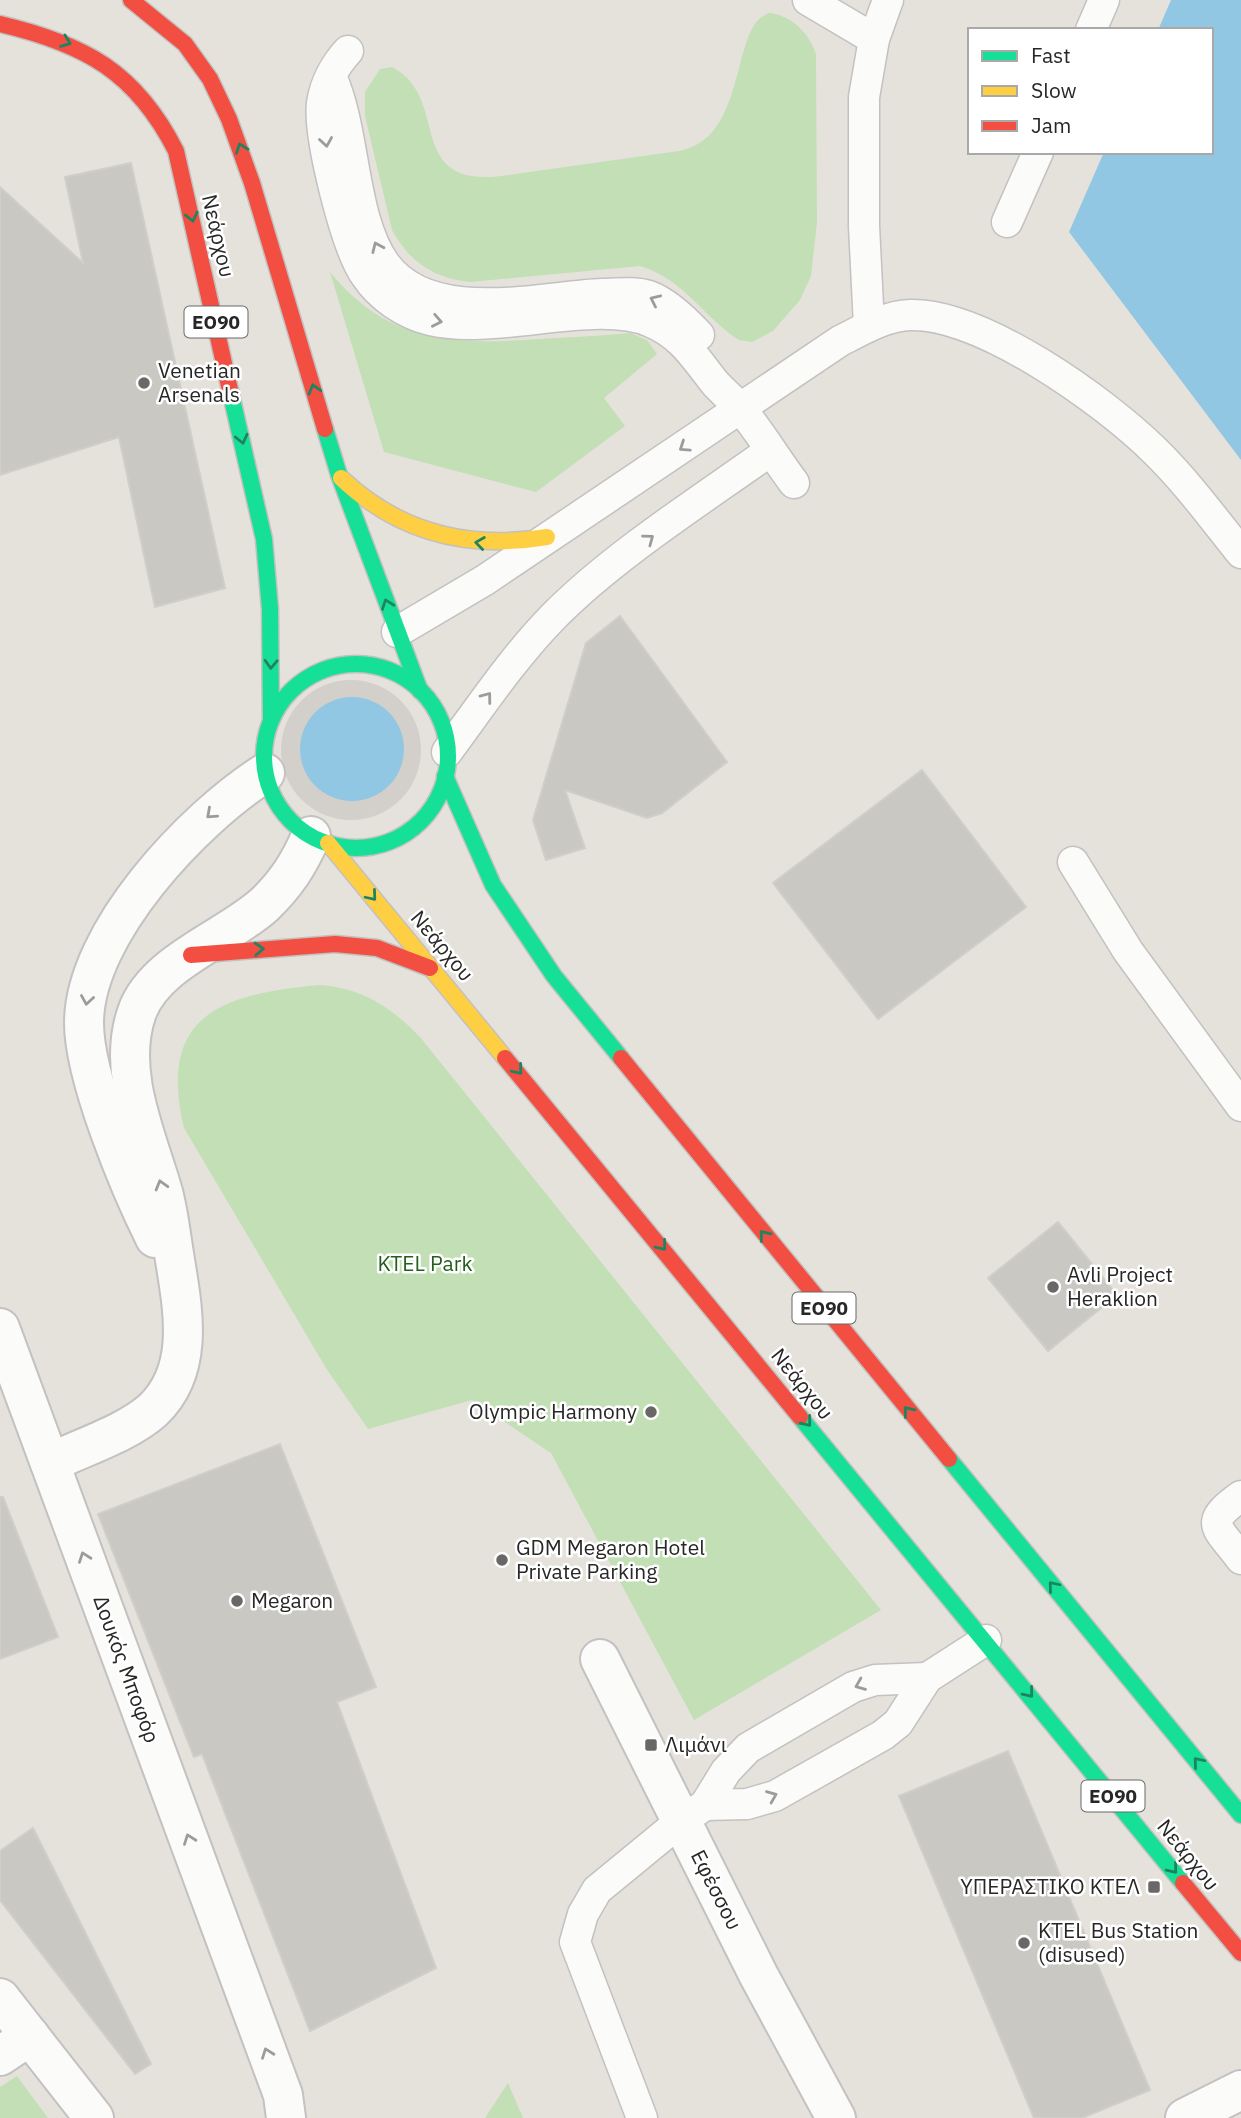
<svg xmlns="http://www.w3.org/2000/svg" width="1241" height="2118" viewBox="0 0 1241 2118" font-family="'IBM Plex Sans',sans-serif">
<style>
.green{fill:#c3dfb6}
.plaza{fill:#d3d0cb}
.water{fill:#92c7e4}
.building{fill:#cac8c3;stroke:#d0cec9;stroke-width:2}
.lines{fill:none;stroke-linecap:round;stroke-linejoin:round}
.lane-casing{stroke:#c3c1c1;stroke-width:33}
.street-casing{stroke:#c3c1c1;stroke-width:42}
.fast-casing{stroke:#c2c1bf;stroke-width:19}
.slow-casing{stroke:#c2c1bf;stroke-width:19}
.jam-casing{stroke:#c2c1bf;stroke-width:19}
.lane{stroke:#fbfbfa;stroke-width:30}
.street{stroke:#fbfbfa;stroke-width:38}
.fast{stroke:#16e098;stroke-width:16}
.slow{stroke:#ffcf43;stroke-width:16}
.jam{stroke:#f24e42;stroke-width:16}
.oneway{stroke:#1e8460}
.oneway2{stroke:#9c9c9b}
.poi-dot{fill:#6a6866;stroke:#fff;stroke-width:2.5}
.labels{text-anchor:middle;stroke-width:5;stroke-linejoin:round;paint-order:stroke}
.shield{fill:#fff;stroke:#686868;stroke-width:2}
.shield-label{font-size:19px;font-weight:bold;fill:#272727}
.street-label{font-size:21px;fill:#272727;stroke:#fff}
.poi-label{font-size:21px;fill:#272727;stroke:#fff;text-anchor:start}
.park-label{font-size:21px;fill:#235e1c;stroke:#fff}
</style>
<rect width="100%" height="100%" fill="#e5e2dc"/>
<g class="green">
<path d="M 770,13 C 792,16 809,33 816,54 L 817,222 L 811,276 L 800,300 L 773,331 L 752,342 L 739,340 C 703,317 684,279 640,266 L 470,282 C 435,279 409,262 392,230 L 365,116 L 365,92 L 380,69 L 392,67 C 452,98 403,187 501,176 L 679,151 C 750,138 729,22 770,13 Z"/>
<path d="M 330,272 C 389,344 453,345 539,339 C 569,337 600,336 630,333 L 647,340 L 657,354 L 604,398 L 625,426 L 536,492 L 384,452 Z"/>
<path d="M 320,985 C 362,988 391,1007 420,1037 L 881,1610 L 694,1720 L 551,1453 L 472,1400 L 368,1429 L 326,1368 L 184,1128 C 157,1014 222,994 320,985 Z"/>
<path d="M 17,2076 L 48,2118 L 0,2118 L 0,2087 Z"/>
<path d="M 508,2083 L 523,2118 L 485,2118 Z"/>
</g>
<circle class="plaza" cx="351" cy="750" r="70"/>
<g class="water">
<path d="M 1171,0 L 1241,0 L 1241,460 L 1069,232 L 1104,152 L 1211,152 L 1211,30 L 1158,30 Z"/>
<circle cx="352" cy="749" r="52"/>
</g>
<g class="building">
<path d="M 131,163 L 225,588 L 155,607 L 119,437 L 0,475 L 0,187 L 83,263 L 65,177 Z"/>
<path d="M 620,616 L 727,762 L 662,813 L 647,818 L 565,790 L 585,848 L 546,860 L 533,820 L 586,643 Z"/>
<path d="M 922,770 L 1026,907 L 878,1019 L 773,883 Z"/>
<path d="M 1058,1222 L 1117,1295 L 1048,1351 L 988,1278 Z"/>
<path d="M 280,1444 L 376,1687 L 337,1702 L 436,1968 L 310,2031 L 202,1754 L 194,1757 L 98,1514 Z"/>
<path d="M 0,1497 L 3,1497 L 58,1637 L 0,1659 Z"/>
<path d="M 1008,1751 L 1150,2090 L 1082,2118 L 1034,2118 L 899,1796 Z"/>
<path d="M 33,1828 L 151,2064 L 135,2074 L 0,1900 L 0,1851 Z"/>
</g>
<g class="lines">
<defs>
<g id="lane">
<path d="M 808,0 L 874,39"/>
<path d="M 1091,30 L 1104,0"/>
<path d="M 348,51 C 335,65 325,84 322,103 C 318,136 346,249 366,276 C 380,297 405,314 430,320 C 495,336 597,298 651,322 C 682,335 695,358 715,383 C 723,392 733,400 741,409 C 760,432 776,459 794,483"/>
<path d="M 331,76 C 356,131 351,216 385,264 C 430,326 537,297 602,294 C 617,294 634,291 649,296 C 668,303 686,321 699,335"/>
<path d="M 1007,222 L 1038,152"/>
<path d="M 869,326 L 864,226 L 864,97 L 874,39 L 888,0"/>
<path d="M 397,632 L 485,580 L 840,341 C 862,330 885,316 910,315 C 982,313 1104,401 1154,450 C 1186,481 1213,518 1241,553"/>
<path d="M 447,752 C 481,706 513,658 553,617 C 612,557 701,500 770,451"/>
<path d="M 1073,862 L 1128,951 L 1241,1106"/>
<path d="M 1241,1496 C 1202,1524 1217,1526 1241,1559"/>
<path d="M 705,1805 L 747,1804 L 775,1796 L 883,1735 L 898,1723 L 927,1678 L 986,1640"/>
<path d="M 642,2118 L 575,1942 L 583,1914 L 597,1890 L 681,1821 L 705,1805 L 726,1771 L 748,1748 L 853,1687 L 875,1680 L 927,1678"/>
</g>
<g id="street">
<path d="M 155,1238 C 130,1188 84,1078 84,1023 C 84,933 194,818 265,773"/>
<path d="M 0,1328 L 283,2095 L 286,2118"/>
<path d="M 50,1463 C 82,1447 126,1434 153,1410 C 195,1370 183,1310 175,1260 C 171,1237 169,1214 163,1192 C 147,1136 116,1071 137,1012 C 155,962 226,939 264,905 C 286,884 299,864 311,836"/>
<path d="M 600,1659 L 759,1976 L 836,2118"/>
<path d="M 0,1998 L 94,2118"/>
<path d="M 0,2056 L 30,2036"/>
<path d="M 1185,2118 L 1241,2090"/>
</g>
<g id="fast">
<path d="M 230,390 L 264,539 L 270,609 L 271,720"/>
<path d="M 325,429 L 339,475 L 420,691"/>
<circle cx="356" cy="756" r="92"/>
<path d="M 445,776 L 493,885 L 554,976 L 621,1058"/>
<path d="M 800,1417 L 1183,1883"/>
<path d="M 949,1459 L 1241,1815"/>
</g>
<g id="slow">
<path d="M 341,478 C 399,533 469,550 547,537"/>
<path d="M 328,843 L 505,1058"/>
</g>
<g id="jam">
<path d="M 131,0 L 185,44 L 210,79 L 229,119 L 252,183 L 325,429"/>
<path d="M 0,24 C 85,44 136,72 176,151 L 230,390"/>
<path d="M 191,955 L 335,944 L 377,948 L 430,968"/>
<path d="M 505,1058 L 800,1417"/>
<path d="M 621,1058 L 949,1459"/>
<path d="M 1183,1883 L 1241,1953"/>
</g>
</defs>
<use href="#lane" class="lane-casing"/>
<use href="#street" class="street-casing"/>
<use href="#fast" class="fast-casing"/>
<use href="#slow" class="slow-casing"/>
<use href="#jam" class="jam-casing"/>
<use href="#lane" class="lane"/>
<use href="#street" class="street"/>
<use href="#fast" class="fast"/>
<use href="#slow" class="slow"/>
<use href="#jam" class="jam"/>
</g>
<defs><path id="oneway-chevron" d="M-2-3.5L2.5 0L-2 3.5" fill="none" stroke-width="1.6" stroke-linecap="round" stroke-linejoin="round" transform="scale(1.75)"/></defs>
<g class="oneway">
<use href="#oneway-chevron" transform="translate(66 42) rotate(21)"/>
<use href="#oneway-chevron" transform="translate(241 148) rotate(-110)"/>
<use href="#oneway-chevron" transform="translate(192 217) rotate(77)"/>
<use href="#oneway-chevron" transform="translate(314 389) rotate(-106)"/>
<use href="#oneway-chevron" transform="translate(242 439) rotate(77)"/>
<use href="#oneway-chevron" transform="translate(480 543) rotate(-172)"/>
<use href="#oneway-chevron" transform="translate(387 604) rotate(-110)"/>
<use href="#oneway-chevron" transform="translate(271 664) rotate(92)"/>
<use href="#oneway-chevron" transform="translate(372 896) rotate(50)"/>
<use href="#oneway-chevron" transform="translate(259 949) rotate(-3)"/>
<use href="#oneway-chevron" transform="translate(518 1070) rotate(51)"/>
<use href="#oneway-chevron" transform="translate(764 1235) rotate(-129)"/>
<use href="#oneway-chevron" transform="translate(662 1246) rotate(51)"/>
<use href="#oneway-chevron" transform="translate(908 1411) rotate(-129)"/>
<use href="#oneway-chevron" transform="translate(807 1422) rotate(51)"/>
<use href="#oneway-chevron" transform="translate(1053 1586) rotate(-130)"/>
<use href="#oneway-chevron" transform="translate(1029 1693) rotate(51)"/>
<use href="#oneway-chevron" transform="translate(1198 1762) rotate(-130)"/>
<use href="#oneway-chevron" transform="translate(1173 1869) rotate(51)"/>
</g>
<g class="oneway2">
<use href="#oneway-chevron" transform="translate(326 142) rotate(81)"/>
<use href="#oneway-chevron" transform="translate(377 247) rotate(-114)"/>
<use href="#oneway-chevron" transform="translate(655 300) rotate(-155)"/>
<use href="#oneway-chevron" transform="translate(437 321) rotate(11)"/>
<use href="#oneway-chevron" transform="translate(684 447) rotate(146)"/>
<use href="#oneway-chevron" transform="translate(649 539) rotate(-37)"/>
<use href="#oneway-chevron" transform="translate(487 697) rotate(-53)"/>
<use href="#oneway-chevron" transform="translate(211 814) rotate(138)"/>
<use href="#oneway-chevron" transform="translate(87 1000) rotate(99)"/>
<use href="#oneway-chevron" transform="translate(161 1185) rotate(-106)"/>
<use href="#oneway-chevron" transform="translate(84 1557) rotate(-110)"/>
<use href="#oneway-chevron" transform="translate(860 1685) rotate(158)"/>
<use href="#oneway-chevron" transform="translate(772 1796) rotate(-22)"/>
<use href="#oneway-chevron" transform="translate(189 1839) rotate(-110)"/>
<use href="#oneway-chevron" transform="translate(267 2053) rotate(-110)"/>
</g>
<g class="poi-dot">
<circle cx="144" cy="383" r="7"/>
<circle cx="1053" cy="1287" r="7"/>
<circle cx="651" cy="1412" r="7"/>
<circle cx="502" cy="1560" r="7"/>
<circle cx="237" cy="1601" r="7"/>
<rect x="644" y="1738" width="14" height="14" rx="3.5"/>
<rect x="1147" y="1880" width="14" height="14" rx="3.5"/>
<circle cx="1024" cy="1943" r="7"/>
</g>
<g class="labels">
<g class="shield">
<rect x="184.5" y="306.5" width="63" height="31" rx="5"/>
<rect x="792.5" y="1292.5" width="63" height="31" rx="5"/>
<rect x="1081.5" y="1780.5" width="63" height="31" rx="5"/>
</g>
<g class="shield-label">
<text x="216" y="329">ΕΟ90</text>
<text x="824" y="1315">ΕΟ90</text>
<text x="1113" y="1803">ΕΟ90</text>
</g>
<g class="street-label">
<text transform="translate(218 236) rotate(77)" y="7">Νεάρχου</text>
<text transform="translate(442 946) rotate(50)" y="7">Νεάρχου</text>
<text transform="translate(802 1384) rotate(51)" y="7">Νεάρχου</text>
<text transform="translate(126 1669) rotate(70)" y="7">Δουκός Μποφόρ</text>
<text transform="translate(1188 1855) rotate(51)" y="7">Νεάρχου</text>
<text transform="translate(716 1890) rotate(63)" y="7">Εφέσσου</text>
</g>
<g class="poi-label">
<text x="158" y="378">Venetian<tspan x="158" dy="24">Arsenals</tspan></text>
<text x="1067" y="1282">Avli Project<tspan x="1067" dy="24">Heraklion</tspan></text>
<text x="637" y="1419" text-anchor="end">Olympic Harmony</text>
<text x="516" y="1555">GDM Megaron Hotel<tspan x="516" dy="24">Private Parking</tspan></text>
<text x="251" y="1608">Megaron</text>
<text x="665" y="1752">Λιμάνι</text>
<text x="1140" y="1894" text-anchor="end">ΥΠΕΡΑΣΤΙΚΟ ΚΤΕΛ</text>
<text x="1038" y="1938">KTEL Bus Station<tspan x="1038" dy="24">(disused)</tspan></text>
</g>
<g class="park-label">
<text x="425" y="1271">KTEL Park</text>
</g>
</g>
<rect x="968" y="28" width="245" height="126" fill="#ffffff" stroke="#a9a9a9" stroke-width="2"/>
<rect x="982" y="51" width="35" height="10" fill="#16e098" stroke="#a9a9a9" stroke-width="2"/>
<text x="1031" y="63" font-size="21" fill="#272727">Fast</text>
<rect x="982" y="86" width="35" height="10" fill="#ffcf43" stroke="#a9a9a9" stroke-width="2"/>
<text x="1031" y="98" font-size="21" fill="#272727">Slow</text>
<rect x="982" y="121" width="35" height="10" fill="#f24e42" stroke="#a9a9a9" stroke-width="2"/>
<text x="1031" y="133" font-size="21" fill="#272727">Jam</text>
</svg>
